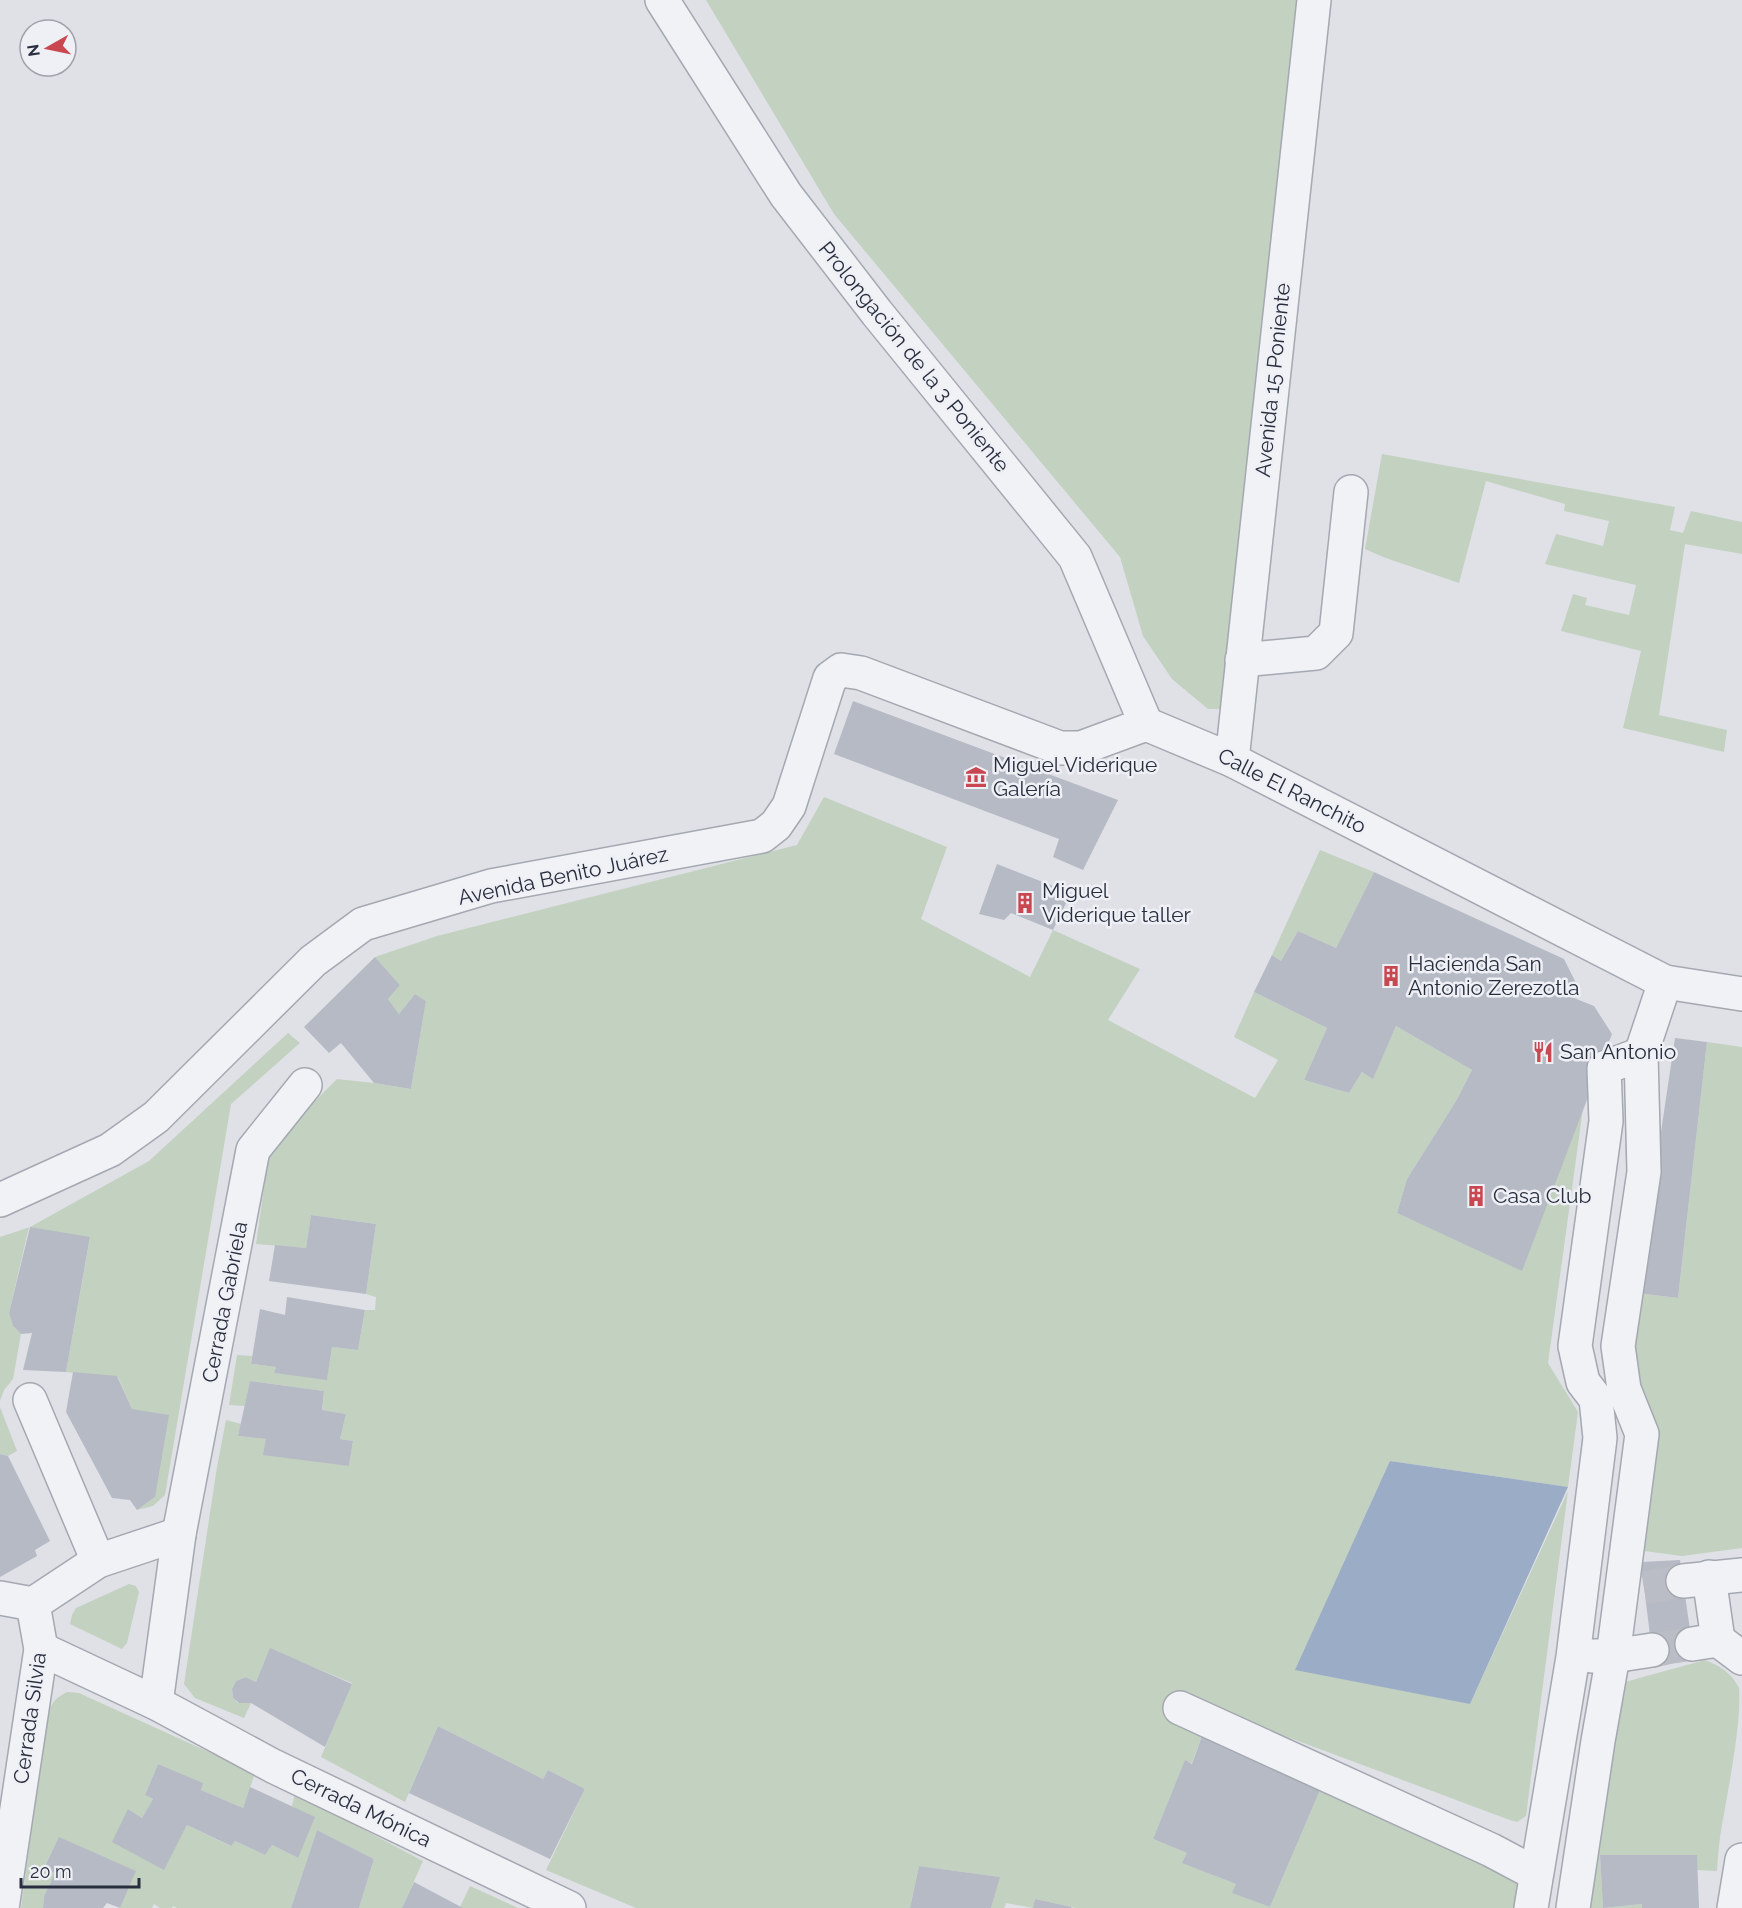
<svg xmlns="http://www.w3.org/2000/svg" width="1742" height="1908" viewBox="0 0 1742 1908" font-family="Raleway,sans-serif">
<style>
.green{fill:#c3d1c0}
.water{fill:#9bacc7}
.building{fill:#b6bac4}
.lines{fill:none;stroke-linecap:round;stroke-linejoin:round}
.minor-tunnel{stroke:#babdc5;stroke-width:33;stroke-dasharray:33 16;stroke-linecap:butt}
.minor-casing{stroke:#a4a8b1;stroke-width:36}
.minor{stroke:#f1f2f6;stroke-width:33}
.labels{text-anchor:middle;stroke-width:5;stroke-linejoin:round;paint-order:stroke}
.street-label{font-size:21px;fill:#282e3e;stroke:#eef0f5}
.poi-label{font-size:21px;fill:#282e3e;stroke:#eef0f5;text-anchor:start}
</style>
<rect width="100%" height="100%" fill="#dfe1e7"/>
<g class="green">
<path d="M 706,0 L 1300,0 L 1227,709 L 1208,709 L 1172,679 L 1143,636 L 1120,557 L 834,214 Z"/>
<path d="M 1382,454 L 1675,507 L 1670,530 L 1683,533 L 1691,511 L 1742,522 L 1742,554 L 1685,544 L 1659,715 L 1727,730 L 1724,752 L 1623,728 L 1641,651 L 1561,631 L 1573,594 L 1587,598 L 1585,605 L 1629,615 L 1636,585 L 1545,564 L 1556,534 L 1603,546 L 1609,521 L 1564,511 L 1565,504 L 1486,481 L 1459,583 L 1383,557 L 1365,549 Z"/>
<path d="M 824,797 L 947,847 L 921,919 L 1030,977 L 1053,930 L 1140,969 L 1108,1020 L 1255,1098 L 1278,1060 L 1234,1037 L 1254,992 L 1327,1028 L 1304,1080 L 1349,1093 L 1362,1072 L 1373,1078 L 1396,1026 L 1472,1070 L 1456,1101 L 1407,1179 L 1397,1213 L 1522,1270 L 1584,1101 L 1548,1363 L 1578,1412 L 1568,1487 L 1390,1461 L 1470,1704 L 1568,1491 L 1526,1816 L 1517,1822 L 1507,1819 L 1170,1693 L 1163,1714 L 1203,1733 L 1192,1763 L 1185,1761 L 1153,1839 L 1187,1853 L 1183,1863 L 1236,1884 L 1233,1893 L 1270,1907 L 1323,1783 L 1517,1880 L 1518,1888 L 1515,1908 L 1076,1908 L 1035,1899 L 1033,1908 L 1006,1903 L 1004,1908 L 991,1908 L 999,1877 L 919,1866 L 910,1908 L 636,1908 L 546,1870 L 585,1789 L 548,1770 L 543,1779 L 438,1726 L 405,1802 L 321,1757 L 352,1683 L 270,1649 L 256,1682 L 246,1677 L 236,1681 L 232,1689 L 233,1698 L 238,1703 L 251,1703 L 244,1718 L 195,1698 L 184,1684 L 217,1467 L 226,1420 L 241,1424 L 238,1436 L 266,1439 L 349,1466 L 353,1441 L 340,1439 L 346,1414 L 322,1410 L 324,1391 L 250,1381 L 245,1406 L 229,1405 L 237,1355 L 252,1356 L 251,1364 L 276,1367 L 275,1373 L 327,1379 L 332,1347 L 358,1350 L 365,1310 L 375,1310 L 376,1297 L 366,1294 L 376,1224 L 311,1215 L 306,1248 L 256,1244 L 270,1146 L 337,1079 L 374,1083 L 411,1089 L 426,1001 L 415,994 L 399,1014 L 388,999 L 400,985 L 375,957 L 437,936 L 797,845 Z"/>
<path d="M 1320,850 L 1374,872 L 1336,948 L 1298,931 L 1281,961 L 1272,955 Z"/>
<path d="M 288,1033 L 300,1043 L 231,1104 L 165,1495 L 153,1506 L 137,1510 L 155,1497 L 132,1409 L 118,1377 L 66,1372 L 90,1238 L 29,1227 L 9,1313 L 13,1326 L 21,1334 L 13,1379 L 4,1390 L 0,1401 L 0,1237 L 30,1227 L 149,1161 Z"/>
<path d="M 1707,1042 L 1742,1047 L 1742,1548 L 1682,1556 L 1637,1550 L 1632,1397 L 1637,1293 L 1678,1298 Z"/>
<path d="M 0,1407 L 17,1451 L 8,1456 L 0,1454 Z"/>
<path d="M 129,1584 L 136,1586 L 139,1592 L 127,1643 L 122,1649 L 70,1624 L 72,1615 L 76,1608 Z"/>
<path d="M 1705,1660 C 1720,1666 1731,1672 1739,1688 C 1742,1721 1728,1790 1722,1825 C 1719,1840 1718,1856 1717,1871 L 1697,1870 L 1697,1855 L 1600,1855 L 1603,1908 L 1642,1904 L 1642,1908 L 1582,1908 L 1614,1685 Z"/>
<path d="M 67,1692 L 79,1693 L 255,1773 L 243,1808 L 201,1790 L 202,1783 L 158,1764 L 145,1795 L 153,1799 L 142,1818 L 128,1809 L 164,1869 L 187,1825 L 230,1846 L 235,1841 L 265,1855 L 272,1845 L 298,1858 L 292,1806 L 295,1793 L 423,1861 L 402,1908 L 359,1908 L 374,1859 L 317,1830 L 291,1908 L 177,1908 L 173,1906 L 172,1908 L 160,1908 L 154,1904 L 152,1908 L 120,1908 L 135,1871 L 59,1838 L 43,1869 L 55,1873 L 44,1896 L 43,1908 L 21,1908 L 47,1717 C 51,1703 55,1698 67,1692 Z"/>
<path d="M 470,1886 L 518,1908 L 463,1908 L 460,1907 Z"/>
</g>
<path class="water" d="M 1390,1461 L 1568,1487 L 1470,1704 L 1295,1670 Z"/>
<g class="building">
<path d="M 853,701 L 1118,800 L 1083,870 L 1053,857 L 1059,839 L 834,754 Z"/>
<path d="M 997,864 L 1071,893 L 1053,930 L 1011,913 L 1004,920 L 979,914 Z"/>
<path d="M 1374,872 L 1564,959 L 1577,985 L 1561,986 L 1564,994 L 1594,1006 L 1612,1034 L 1522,1271 L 1397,1213 L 1407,1179 L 1456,1101 L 1472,1070 L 1396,1026 L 1373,1079 L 1362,1072 L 1349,1093 L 1304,1080 L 1327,1028 L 1254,992 L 1272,955 L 1281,961 L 1298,931 L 1336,948 Z"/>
<path d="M 375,957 L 400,985 L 388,999 L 399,1014 L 415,994 L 426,1001 L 411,1089 L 374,1083 L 341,1043 L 329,1053 L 304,1027 Z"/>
<path d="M 1675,1038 L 1707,1042 L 1678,1298 L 1637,1293 Z"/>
<path d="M 311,1215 L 376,1224 L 366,1294 L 269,1281 L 275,1245 L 306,1248 Z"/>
<path d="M 30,1227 L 90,1237 L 66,1372 L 23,1370 L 32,1333 L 21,1334 L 13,1326 L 9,1313 Z"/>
<path d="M 287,1297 L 365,1310 L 358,1350 L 332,1347 L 327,1380 L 274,1373 L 276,1367 L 251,1364 L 260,1309 L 285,1315 Z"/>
<path d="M 73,1372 L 117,1376 L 132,1409 L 169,1415 L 155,1497 L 137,1510 L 130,1500 L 112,1498 L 66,1412 Z"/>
<path d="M 250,1381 L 324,1391 L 322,1410 L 346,1414 L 340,1439 L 353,1441 L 349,1466 L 263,1455 L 266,1439 L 238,1436 Z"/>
<path d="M 0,1454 L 8,1456 L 50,1541 L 35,1550 L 37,1556 L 0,1577 Z"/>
<path d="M 1680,1560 L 1694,1658 L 1654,1668 L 1641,1562 Z"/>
<path d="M 270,1648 L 352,1684 L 325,1747 L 251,1703 L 239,1703 L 233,1698 L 232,1689 L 236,1681 L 246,1677 L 256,1682 Z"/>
<path d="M 438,1726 L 543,1779 L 548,1770 L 585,1789 L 550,1859 L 409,1793 Z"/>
<path d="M 1203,1733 L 1323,1783 L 1270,1907 L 1232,1893 L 1236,1884 L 1182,1863 L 1187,1853 L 1153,1839 L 1185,1760 L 1192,1764 Z"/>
<path d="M 158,1764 L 203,1783 L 201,1790 L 243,1808 L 250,1787 L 315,1817 L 298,1858 L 272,1845 L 265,1855 L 235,1841 L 231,1846 L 187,1825 L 164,1870 L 112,1842 L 128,1809 L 142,1818 L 153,1799 L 145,1795 Z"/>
<path d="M 317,1830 L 374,1859 L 359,1908 L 291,1908 Z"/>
<path d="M 59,1837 L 136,1871 L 120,1908 L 107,1903 L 103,1908 L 43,1908 L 44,1896 L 55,1873 L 43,1870 Z"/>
<path d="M 1600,1855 L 1697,1855 L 1699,1908 L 1642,1908 L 1642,1904 L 1603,1908 Z"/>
<path d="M 919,1866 L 1000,1877 L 991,1908 L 910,1908 Z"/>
<path d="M 414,1882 L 463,1908 L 402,1908 Z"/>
<path d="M 1035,1899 L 1072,1907 L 1071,1908 L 1033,1908 Z"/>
</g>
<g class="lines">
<g class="minor-tunnel">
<path d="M 1644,1588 L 1683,1581"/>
<path d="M 1652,1650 L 1692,1644"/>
</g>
<defs>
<g id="minor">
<path d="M 662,0 L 786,195 L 877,313 L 1075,557 L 1146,724"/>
<path d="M 1242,660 L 1316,653 L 1336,633 L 1351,492"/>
<path d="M 1232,760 L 1314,0"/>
<path d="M 0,1200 L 110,1150 L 156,1117 L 313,961 L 363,924 L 491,886 L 762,836 L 776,825 L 789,806 L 830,678 L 841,670 L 861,673 L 1060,748 L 1081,748 L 1146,724 L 1232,760 L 1665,982 L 1742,994"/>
<path d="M 30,1400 L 98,1561"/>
<path d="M 1709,1577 L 1718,1640"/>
<path d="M 1683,1581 L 1742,1575"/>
<path d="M 0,1598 L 33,1604"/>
<path d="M 1692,1644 L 1718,1640 L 1742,1658"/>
<path d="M 41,1649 L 156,1703 L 273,1766 L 569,1908"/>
<path d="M 1592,1656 L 1613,1656 L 1652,1650"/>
<path d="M 156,1703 L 179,1534 L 253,1150 L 305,1085"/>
<path d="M 1180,1708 L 1491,1850 L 1536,1874"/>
<path d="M 2,1908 L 41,1649 L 33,1604 L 98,1561 L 179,1534"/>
<path d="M 1531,1908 L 1573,1657 L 1600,1438 L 1596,1399 L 1583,1382 L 1575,1346 L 1606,1121 L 1604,1068 L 1641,1054"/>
<path d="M 1573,1908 L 1598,1741 L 1613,1656 L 1642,1434 L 1624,1389 L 1618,1346 L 1644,1172 L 1641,1054 L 1665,982"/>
<path d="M 1734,1908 L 1742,1860"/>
</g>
</defs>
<use href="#minor" class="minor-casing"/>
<use href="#minor" class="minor"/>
</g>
<defs>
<symbol id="museum-bare" viewBox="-9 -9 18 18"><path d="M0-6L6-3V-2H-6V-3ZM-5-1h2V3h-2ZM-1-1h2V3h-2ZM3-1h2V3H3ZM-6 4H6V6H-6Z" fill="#c94750" stroke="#eef0f5" stroke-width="2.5" paint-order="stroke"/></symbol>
<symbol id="building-bare" viewBox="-9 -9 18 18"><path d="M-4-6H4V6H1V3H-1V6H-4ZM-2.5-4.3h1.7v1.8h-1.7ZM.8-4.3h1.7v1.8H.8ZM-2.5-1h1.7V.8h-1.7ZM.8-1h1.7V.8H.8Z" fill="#c94750" stroke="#eef0f5" stroke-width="2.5" paint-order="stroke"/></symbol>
<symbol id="restaurant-bare" viewBox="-9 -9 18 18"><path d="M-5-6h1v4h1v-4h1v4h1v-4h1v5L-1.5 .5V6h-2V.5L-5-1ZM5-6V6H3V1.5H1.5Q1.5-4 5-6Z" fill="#c94750" stroke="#eef0f5" stroke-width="2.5" paint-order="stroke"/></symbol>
</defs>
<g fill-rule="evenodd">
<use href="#museum-bare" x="961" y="762" width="30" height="30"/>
<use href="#building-bare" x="1010" y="888" width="30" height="30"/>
<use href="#building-bare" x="1376" y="961" width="30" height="30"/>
<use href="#restaurant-bare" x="1528" y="1037" width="30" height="30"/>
<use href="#building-bare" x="1461" y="1181" width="30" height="30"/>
</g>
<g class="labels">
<g class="street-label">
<text transform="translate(914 357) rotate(51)" y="7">Prolongación de la 3 Poniente</text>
<text transform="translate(1273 380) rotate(-84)" y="7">Avenida 15 Poniente</text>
<text transform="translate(1292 791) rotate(27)" y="7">Calle El Ranchito</text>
<text transform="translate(563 876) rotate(-12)" y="7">Avenida Benito Juárez</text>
<text transform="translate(225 1302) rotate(-79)" y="7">Cerrada Gabriela</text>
<text transform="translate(30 1718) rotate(-82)" y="7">Cerrada Silvia</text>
<text transform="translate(361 1808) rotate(26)" y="7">Cerrada Mónica</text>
</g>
<g class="poi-label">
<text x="993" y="772">Miguel Viderique<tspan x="993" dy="24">Galería</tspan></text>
<text x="1042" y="898">Miguel<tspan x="1042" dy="24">Viderique taller</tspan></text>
<text x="1408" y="971">Hacienda San<tspan x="1408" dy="24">Antonio Zerezotla</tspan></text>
<text x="1560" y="1059">San Antonio</text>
<text x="1493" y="1203">Casa Club</text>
</g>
</g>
<g transform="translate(48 48) rotate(261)"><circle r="28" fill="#eef0f5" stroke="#9fa2ac" stroke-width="1.5"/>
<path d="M0-4.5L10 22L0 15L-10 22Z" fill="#c94750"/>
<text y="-9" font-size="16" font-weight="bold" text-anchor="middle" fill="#282e3e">N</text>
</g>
<path d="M21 1878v9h118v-9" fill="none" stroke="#282e3e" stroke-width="3"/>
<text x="30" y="1878" font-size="18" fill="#282e3e" stroke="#eef0f5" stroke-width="4.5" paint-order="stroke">20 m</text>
</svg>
